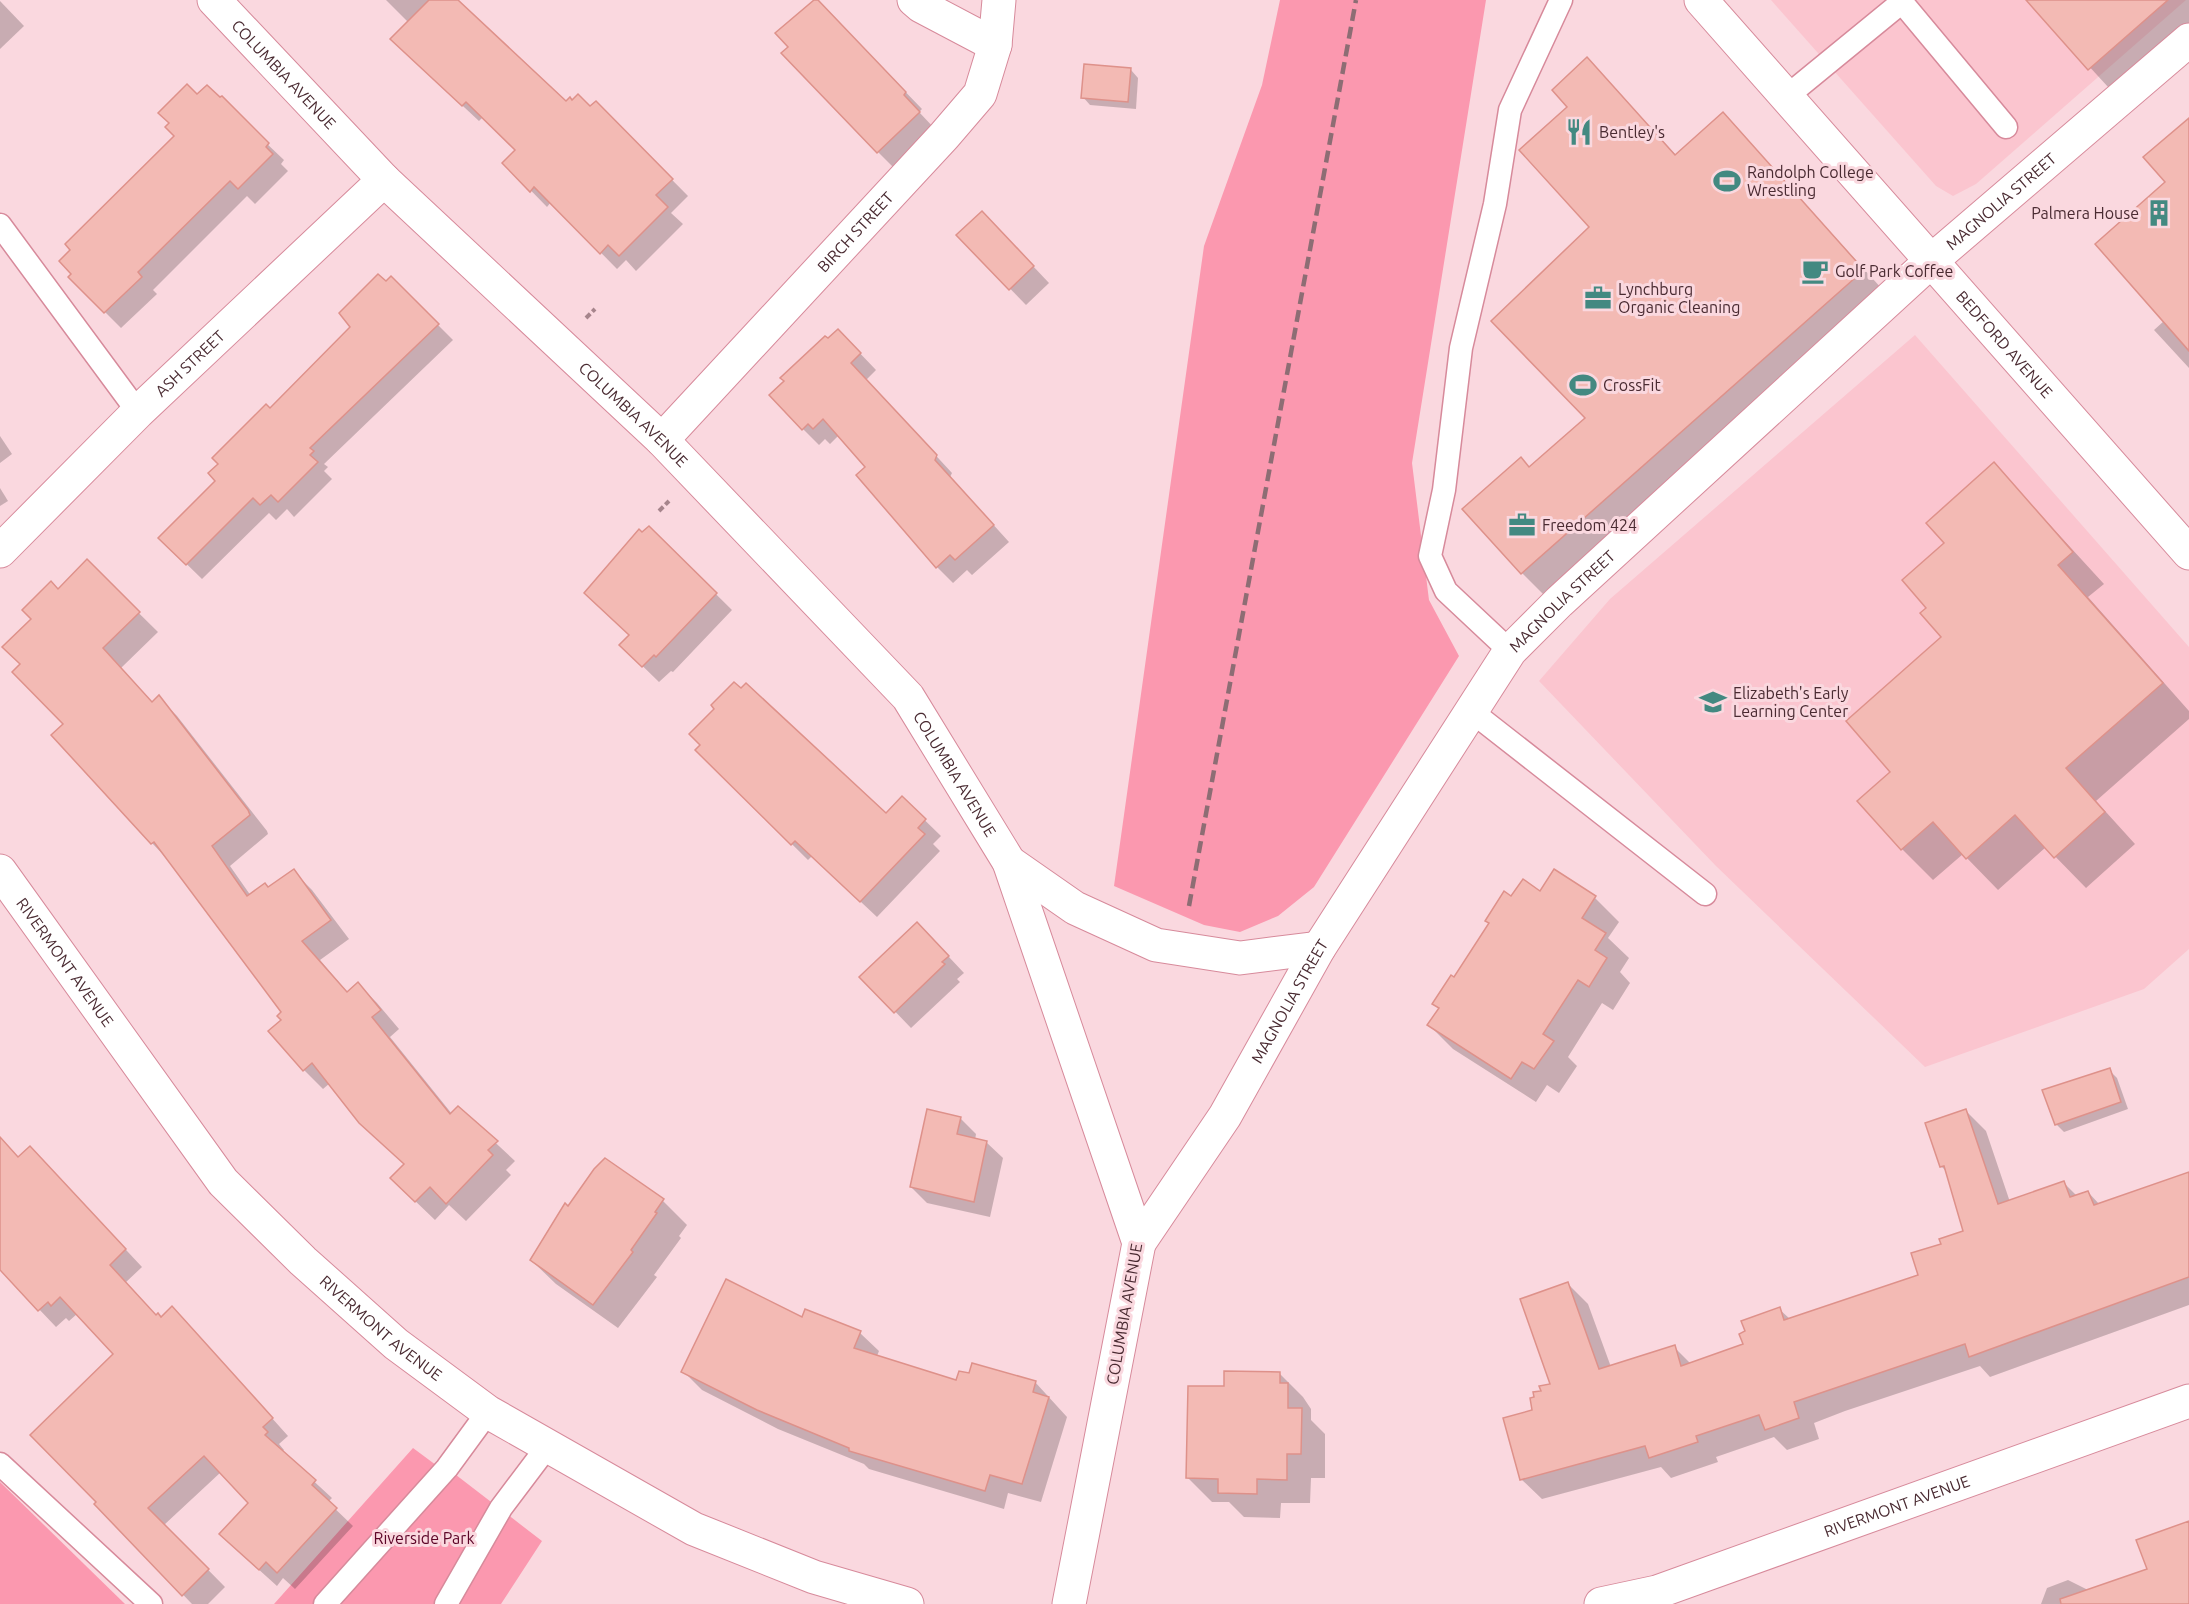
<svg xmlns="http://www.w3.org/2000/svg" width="2189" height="1604" viewBox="0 0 2189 1604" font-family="Ubuntu,sans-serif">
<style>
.built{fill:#fbc5cf;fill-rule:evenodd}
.green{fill:#fb98af}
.shadow{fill:#0003}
.building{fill:#f3bab4;stroke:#de918a;stroke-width:1.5}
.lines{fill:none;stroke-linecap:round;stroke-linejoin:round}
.service-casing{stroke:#d78a9b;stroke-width:25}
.minor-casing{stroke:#d78a9b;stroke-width:35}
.tertiary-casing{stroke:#d78a9b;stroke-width:35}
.secondary-casing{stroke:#d78a9b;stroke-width:35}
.path{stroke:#a6858c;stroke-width:4;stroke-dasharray:6 3;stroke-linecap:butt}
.service{stroke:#fff;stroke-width:22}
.minor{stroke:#fff;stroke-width:33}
.tertiary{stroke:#fff;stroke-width:33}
.secondary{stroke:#fff;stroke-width:33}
.rail{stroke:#8d6d74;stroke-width:4.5;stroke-dasharray:12 6;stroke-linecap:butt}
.labels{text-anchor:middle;stroke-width:6;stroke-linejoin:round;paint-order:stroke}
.street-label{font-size:16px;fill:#4a2b32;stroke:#fad8df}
.poi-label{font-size:16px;fill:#4a2b32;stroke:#fad8df;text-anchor:start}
.park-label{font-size:16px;fill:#5c0427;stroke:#fad8df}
</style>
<rect width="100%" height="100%" fill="#fad8df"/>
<g class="built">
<path d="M 1771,0 L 2186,0 L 1976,184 L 1953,196 L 1936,186 Z"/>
<path d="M 1915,335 L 2189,647 L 2189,949 L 2144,989 L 1925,1067 L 1716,866 L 1539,681 L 1610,599 ZM 1994,462 L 2073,552 L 2058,565 L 2163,683 L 2066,768 L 2105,812 L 2054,857 L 2015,815 L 1966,859 L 1933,822 L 1900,850 L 1857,801 L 1890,772 L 1847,720 L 1941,637 L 1926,608 L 1902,580 L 1944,543 L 1926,523 Z"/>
</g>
<g class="green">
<path d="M 1280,0 L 1486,0 L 1412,463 L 1429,600 L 1459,656 L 1314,887 L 1278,916 L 1240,932 L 1204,925 L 1114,886 L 1204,246 L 1262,85 Z"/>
<path d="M 413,1448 L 444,1471 L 447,1468 L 542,1541 L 501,1604 L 274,1604 Z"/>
<path d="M 0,1482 L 125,1604 L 0,1604 Z"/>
</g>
<g class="shadow">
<path d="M 386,0 L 456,0 L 566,103 L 590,108 L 596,103 L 688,196 L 671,213 L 683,224 L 636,271 L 626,260 L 617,269 L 551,202 L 547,207 L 504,163 L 517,150 L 483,117 L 479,121 L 408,55 L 408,22 Z"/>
<path d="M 2028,0 L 2189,0 L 2189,40 L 2120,100 Z"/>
<path d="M 0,1 L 24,26 L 0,49 Z"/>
<path d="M 832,16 L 922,109 L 919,112 L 935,129 L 894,168 L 878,152 Z"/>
<path d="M 1587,59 L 1677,156 L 1723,114 L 1893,301 L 1552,603 L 1522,573 L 1530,469 L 1587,418 L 1591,227 L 1570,107 Z"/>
<path d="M 1131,70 L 1138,78 L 1136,109 L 1090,105 L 1083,97 Z"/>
<path d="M 207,87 L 284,160 L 281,164 L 288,171 L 255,204 L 247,196 L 153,290 L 157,294 L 121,328 L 70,277 L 176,136 L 198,96 Z"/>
<path d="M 2189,121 L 2189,368 L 2154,330 L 2164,321 L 2167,182 Z"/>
<path d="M 998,229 L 1049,283 L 1026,305 L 958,235 Z"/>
<path d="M 391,278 L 453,340 L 324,464 L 328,467 L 324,471 L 332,479 L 294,517 L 287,509 L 276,520 L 269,513 L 202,579 L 160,538 L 217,481 L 270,410 L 352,327 Z"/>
<path d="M 854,347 L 876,370 L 866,380 L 952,473 L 950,477 L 1009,542 L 972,575 L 967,570 L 953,583 L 937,567 L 867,467 L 839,435 L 830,444 L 825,439 L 819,445 L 803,429 Z"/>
<path d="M 0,436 L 12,454 L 0,463 Z"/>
<path d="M 1994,464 L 2104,584 L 2088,597 L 2189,711 L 2189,719 L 2096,801 L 2135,844 L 2086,888 L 2046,847 L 1998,890 L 1963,854 L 1933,880 L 1902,849 L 1892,772 L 1943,637 L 1929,608 L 1946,543 Z"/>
<path d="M 0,488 L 8,501 L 0,506 Z"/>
<path d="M 649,528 L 732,610 L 673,672 L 671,671 L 659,682 L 621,645 L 631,635 L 642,534 Z"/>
<path d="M 87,562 L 158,632 L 121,668 L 153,703 L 159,698 L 177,716 L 267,831 L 268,834 L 230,866 L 251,896 L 268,888 L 293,871 L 312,890 L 349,939 L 320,960 L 348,993 L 358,984 L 377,1003 L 399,1029 L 390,1037 L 452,1114 L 458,1108 L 515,1161 L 506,1170 L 511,1175 L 466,1221 L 449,1205 L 435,1220 L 411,1197 L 406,1164 L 330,1083 L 323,1089 L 304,1070 L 283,1020 L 283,1013 L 171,863 L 152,843 L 22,665 L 58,591 Z"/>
<path d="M 697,750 L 886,815 L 902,798 L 941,836 L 933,844 L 940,851 L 877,917 L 812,856 L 808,860 Z"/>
<path d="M 1540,893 L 1595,898 L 1619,922 L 1608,938 L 1629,958 L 1620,972 L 1630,983 L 1613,1010 L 1602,1003 L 1568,1057 L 1577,1066 L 1559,1093 L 1547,1085 L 1536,1102 L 1453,1049 L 1429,1025 L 1440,1010 L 1434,1003 L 1512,898 Z"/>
<path d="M 933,940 L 964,973 L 957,979 L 960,982 L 911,1028 L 862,977 Z"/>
<path d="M 2109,1070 L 2117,1078 L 2128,1109 L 2064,1132 L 2056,1124 Z"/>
<path d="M 1966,1111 L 1986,1131 L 2010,1202 L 2064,1183 L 2077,1196 L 2088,1192 L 2100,1205 L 2189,1176 L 2189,1305 L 1990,1377 L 1980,1366 L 1845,1411 L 1814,1423 L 1819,1439 L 1787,1450 L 1774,1437 L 1716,1457 L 1718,1462 L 1671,1478 L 1661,1467 L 1542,1499 L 1521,1479 L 1534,1411 L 1543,1392 L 1552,1385 L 1568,1284 L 1588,1304 L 1611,1367 L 1674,1347 L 1691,1364 L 1745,1345 L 1779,1309 L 1790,1319 L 1920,1276 L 1943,1245 L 1964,1232 L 1948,1173 L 1941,1166 Z"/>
<path d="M 960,1118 L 976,1134 L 975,1140 L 986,1142 L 1003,1158 L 990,1217 L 927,1203 L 911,1187 Z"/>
<path d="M 0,1146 L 85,1206 L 142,1267 L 125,1283 L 156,1316 L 189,1325 L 288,1436 L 279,1444 L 284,1450 L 282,1452 L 332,1498 L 328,1502 L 353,1526 L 295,1589 L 283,1578 L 277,1586 L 238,1551 L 250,1503 L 221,1472 L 164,1525 L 225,1587 L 208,1604 L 192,1604 L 96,1504 L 115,1354 L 77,1314 L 69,1321 L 66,1318 L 56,1327 L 17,1286 L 0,1261 Z"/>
<path d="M 663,1201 L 687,1225 L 679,1236 L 681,1238 L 654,1275 L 657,1277 L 618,1328 L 556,1284 L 531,1260 L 568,1208 Z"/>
<path d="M 806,1311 L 860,1333 L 879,1351 L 877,1356 L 957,1381 L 1035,1382 L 1067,1417 L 1041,1502 L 1008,1493 L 1004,1509 L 869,1469 L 864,1464 L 778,1429 L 702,1390 L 683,1371 L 803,1319 Z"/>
<path d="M 1279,1373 L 1303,1397 L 1311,1409 L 1311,1420 L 1325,1434 L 1325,1478 L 1311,1478 L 1310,1503 L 1281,1503 L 1280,1518 L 1244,1517 L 1229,1502 L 1212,1502 L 1188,1478 L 1225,1388 Z"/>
<path d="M 2189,1523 L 2189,1604 L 2041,1604 L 2047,1588 L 2068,1580 L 2090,1591 L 2149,1570 Z"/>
</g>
<g class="building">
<path d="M 429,0 L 458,0 L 566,101 L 570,97 L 572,100 L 578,94 L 590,106 L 596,101 L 673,179 L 656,195 L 668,207 L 619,256 L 608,245 L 600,254 L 534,187 L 530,192 L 502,163 L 515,150 L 466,102 L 462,106 L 390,39 Z"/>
<path d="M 814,0 L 818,0 L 906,92 L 904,95 L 920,112 L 877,153 L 781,53 L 788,47 L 775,33 Z"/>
<path d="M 2026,0 L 2168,0 L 2088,70 Z"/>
<path d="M 1587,57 L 1675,155 L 1723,112 L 1864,270 L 1521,574 L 1462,509 L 1521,457 L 1529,467 L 1585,418 L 1491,321 L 1589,227 L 1519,150 L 1567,107 L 1552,90 Z"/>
<path d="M 1084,64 L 1131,68 L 1128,102 L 1081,98 Z"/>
<path d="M 187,84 L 197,94 L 207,85 L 220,97 L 222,96 L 269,143 L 266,147 L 273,154 L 238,189 L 230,181 L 138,272 L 142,277 L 104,313 L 68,277 L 71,274 L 59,261 L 70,250 L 65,244 L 174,136 L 165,127 L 169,123 L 158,113 Z"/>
<path d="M 2189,118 L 2189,351 L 2095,244 L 2165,182 L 2143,157 Z"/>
<path d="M 982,211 L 1034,266 L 1009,290 L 956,235 Z"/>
<path d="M 378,274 L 386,281 L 391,276 L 439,324 L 310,448 L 314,451 L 310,455 L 318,462 L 278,502 L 271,495 L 260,505 L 253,498 L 186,565 L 158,538 L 215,481 L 208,473 L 218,464 L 212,458 L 266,404 L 270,408 L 350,327 L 339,313 Z"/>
<path d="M 838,329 L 861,353 L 851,363 L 937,455 L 935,460 L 994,525 L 955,560 L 950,555 L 936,568 L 856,475 L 865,467 L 823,419 L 813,429 L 808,424 L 802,430 L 769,395 L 784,381 L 780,378 L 825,336 L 828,338 Z"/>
<path d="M 1994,462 L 2073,552 L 2058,565 L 2163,683 L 2066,768 L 2105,812 L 2054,858 L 2015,815 L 1966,859 L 1933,822 L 1901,850 L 1857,801 L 1890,772 L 1846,721 L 1941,637 L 1920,613 L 1926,608 L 1902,580 L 1944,543 L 1926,523 Z"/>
<path d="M 649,526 L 717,593 L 656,657 L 654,655 L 642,667 L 619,645 L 629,635 L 584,593 L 639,529 L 642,532 Z"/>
<path d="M 87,559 L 140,612 L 103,648 L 152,702 L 159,695 L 248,810 L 250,815 L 212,846 L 247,896 L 265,883 L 268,887 L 294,869 L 331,920 L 302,941 L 347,992 L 358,982 L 381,1010 L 372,1017 L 450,1114 L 458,1106 L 498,1141 L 488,1150 L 493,1155 L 446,1204 L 430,1187 L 415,1202 L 390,1178 L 404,1164 L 359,1123 L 312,1063 L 303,1071 L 268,1031 L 281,1020 L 277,1016 L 281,1012 L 154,842 L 151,844 L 51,735 L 63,724 L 12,672 L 20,664 L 2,647 L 31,619 L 22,610 L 51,581 L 58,589 Z"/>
<path d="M 734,682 L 741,688 L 746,683 L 886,813 L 902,796 L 926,819 L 918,828 L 925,834 L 860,902 L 795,841 L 791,845 L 695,750 L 700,745 L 689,734 L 714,709 L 711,705 Z"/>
<path d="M 1554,869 L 1596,896 L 1582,918 L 1606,933 L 1595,950 L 1607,958 L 1589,987 L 1578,980 L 1543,1034 L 1554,1041 L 1534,1069 L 1522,1062 L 1511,1079 L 1427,1025 L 1439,1008 L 1432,1004 L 1451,975 L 1454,977 L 1489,923 L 1485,921 L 1504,891 L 1511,896 L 1523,879 L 1540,891 Z"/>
<path d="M 917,922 L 949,956 L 942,962 L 945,964 L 894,1013 L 859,977 Z"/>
<path d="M 2110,1068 L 2121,1102 L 2055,1125 L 2042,1090 Z"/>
<path d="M 927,1109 L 961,1117 L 957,1134 L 987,1141 L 974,1202 L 910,1187 Z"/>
<path d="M 1966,1109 L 1998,1204 L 2064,1181 L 2070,1197 L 2088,1191 L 2094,1205 L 2189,1172 L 2189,1277 L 1969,1357 L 1965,1344 L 1794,1402 L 1799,1418 L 1765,1430 L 1759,1415 L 1696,1436 L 1698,1442 L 1649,1458 L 1645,1446 L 1520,1480 L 1503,1418 L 1532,1410 L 1530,1398 L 1534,1397 L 1533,1392 L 1541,1391 L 1539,1386 L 1550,1384 L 1520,1299 L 1568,1282 L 1599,1369 L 1675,1345 L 1681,1366 L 1743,1344 L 1739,1334 L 1745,1331 L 1741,1321 L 1780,1307 L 1784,1320 L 1918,1275 L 1911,1253 L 1941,1244 L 1939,1239 L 1963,1231 L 1944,1166 L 1940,1167 L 1925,1123 Z"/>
<path d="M 0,1137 L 18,1157 L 30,1146 L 126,1249 L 110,1265 L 156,1315 L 158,1313 L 161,1317 L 172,1306 L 273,1418 L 263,1427 L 268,1432 L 265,1435 L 316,1480 L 312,1485 L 337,1508 L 277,1573 L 266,1562 L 259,1570 L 219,1534 L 248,1503 L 204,1456 L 148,1508 L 209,1569 L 182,1596 L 94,1504 L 96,1502 L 30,1435 L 113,1354 L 60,1297 L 51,1306 L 48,1302 L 38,1311 L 0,1270 Z"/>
<path d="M 605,1158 L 664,1199 L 655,1212 L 657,1213 L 631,1250 L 633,1252 L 593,1305 L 530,1260 L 565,1203 L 568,1206 L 594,1169 Z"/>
<path d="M 726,1279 L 802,1317 L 805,1309 L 861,1331 L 854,1348 L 956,1380 L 959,1371 L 969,1373 L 972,1363 L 1036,1381 L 1033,1392 L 1049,1397 L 1022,1484 L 990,1475 L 985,1491 L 849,1451 L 849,1448 L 757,1410 L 681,1372 Z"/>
<path d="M 1224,1371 L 1280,1372 L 1280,1383 L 1288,1383 L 1288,1408 L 1302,1408 L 1301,1454 L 1287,1454 L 1287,1480 L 1257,1479 L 1257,1494 L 1218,1493 L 1218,1479 L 1186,1478 L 1188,1386 L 1224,1386 Z"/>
<path d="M 2189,1521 L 2189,1604 L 2061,1604 L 2060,1599 L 2147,1569 L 2136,1540 Z"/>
</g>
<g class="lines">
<defs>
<g id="service">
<path d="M 1900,0 L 2006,127"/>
<path d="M 1786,97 L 1902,2"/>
<path d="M 0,225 L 138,412"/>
<path d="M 1510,651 L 1446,591 L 1430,556 L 1444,490 L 1461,348 L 1495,204 L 1510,110 L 1561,0"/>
<path d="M 1471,711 L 1705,894"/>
<path d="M 0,1464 L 151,1604"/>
<path d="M 325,1604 L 447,1468 L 488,1412"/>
<path d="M 446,1604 L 501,1508 L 547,1447"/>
</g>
<g id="minor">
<path id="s1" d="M 214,0 L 384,180 L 662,440 L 908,697 L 1009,862 L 1139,1243 L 1069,1604"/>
<path d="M 914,0 L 921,6 L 995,45"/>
<path id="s2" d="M 662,440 L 944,136 L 980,94 L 995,45 L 999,0"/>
<path id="s3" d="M 0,551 L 138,412 L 384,180"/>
<path d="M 1009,862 L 1075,908 L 1156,945 L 1240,958 L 1319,948"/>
<path id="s4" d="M 1139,1243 L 1225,1116 L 1319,948 L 1510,651 L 1559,602 L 1931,261 L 2189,40"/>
</g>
<g id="tertiary">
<path id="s5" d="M 1701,0 L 2189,553"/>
</g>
<g id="secondary">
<path id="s6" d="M 0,871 L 223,1182 L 303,1261 L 396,1344 L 488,1412 L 694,1529 L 814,1577 L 907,1604"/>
<path id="s7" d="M 1601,1604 L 1657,1592 L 2189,1401"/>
</g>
</defs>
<use href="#service" class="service-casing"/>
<use href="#minor" class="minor-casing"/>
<use href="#tertiary" class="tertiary-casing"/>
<use href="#secondary" class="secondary-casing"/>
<g class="path">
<path d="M 586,318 L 595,309"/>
<path d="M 659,511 L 669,501"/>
</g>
<use href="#service" class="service"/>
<use href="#minor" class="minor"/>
<use href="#tertiary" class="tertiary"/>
<use href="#secondary" class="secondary"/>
<path class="rail" d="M 1189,906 L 1356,0"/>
</g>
<defs>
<symbol id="restaurant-bare" viewBox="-9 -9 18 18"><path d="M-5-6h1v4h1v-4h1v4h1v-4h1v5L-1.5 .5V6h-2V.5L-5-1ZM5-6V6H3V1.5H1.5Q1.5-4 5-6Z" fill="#438981" stroke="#fad8df" stroke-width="2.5" paint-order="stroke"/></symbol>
<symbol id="stadium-bare" viewBox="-9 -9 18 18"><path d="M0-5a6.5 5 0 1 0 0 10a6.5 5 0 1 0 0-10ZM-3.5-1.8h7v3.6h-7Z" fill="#438981" stroke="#fad8df" stroke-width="2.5" paint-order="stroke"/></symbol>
<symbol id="building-bare" viewBox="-9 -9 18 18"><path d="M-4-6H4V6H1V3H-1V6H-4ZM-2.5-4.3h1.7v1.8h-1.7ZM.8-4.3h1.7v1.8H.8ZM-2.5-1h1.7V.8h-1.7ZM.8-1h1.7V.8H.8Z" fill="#438981" stroke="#fad8df" stroke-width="2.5" paint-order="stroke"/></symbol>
<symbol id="cafe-bare" viewBox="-9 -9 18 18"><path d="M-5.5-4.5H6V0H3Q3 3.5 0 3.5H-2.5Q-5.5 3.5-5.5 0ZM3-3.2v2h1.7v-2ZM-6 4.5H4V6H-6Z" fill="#438981" stroke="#fad8df" stroke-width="2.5" paint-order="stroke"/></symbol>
<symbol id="office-bare" viewBox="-9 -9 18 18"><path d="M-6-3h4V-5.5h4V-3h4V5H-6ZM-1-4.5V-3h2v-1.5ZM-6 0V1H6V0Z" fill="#438981" stroke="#fad8df" stroke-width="2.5" paint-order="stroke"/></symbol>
<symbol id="school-bare" viewBox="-9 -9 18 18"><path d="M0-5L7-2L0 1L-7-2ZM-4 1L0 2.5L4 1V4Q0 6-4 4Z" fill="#438981" stroke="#fad8df" stroke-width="2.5" paint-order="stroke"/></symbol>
</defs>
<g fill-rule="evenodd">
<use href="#restaurant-bare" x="1560" y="113" width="38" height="38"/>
<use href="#stadium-bare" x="1708" y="162" width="38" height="38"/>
<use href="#building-bare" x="2140" y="194" width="38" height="38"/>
<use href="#cafe-bare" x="1796" y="252" width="38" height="38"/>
<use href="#office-bare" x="1579" y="279" width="38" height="38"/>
<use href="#stadium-bare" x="1564" y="366" width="38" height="38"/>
<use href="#office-bare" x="1503" y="506" width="38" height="38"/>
<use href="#school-bare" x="1694" y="683" width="38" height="38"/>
</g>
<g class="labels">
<g class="street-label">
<text dy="6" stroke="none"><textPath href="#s1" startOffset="102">COLUMBIA AVENUE</textPath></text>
<text dy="6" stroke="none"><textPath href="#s4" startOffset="1365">MAGNOLIA STREET</textPath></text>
<text dy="6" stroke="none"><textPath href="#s2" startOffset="284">BIRCH STREET</textPath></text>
<text dy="6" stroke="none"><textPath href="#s5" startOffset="459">BEDFORD AVENUE</textPath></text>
<text dy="6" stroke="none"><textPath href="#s3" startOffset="267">ASH STREET</textPath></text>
<text dy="6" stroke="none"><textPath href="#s1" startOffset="590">COLUMBIA AVENUE</textPath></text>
<text dy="6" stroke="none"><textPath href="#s4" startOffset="771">MAGNOLIA STREET</textPath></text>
<text dy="6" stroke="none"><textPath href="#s1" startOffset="1074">COLUMBIA AVENUE</textPath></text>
<text dy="6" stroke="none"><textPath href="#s6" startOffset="112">RIVERMONT AVENUE</textPath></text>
<text dy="6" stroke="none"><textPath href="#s4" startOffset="285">MAGNOLIA STREET</textPath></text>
<text transform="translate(1124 1314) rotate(-80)" y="6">COLUMBIA AVENUE</text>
<text dy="6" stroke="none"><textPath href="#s6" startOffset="598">RIVERMONT AVENUE</textPath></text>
<text dy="6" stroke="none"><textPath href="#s7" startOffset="312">RIVERMONT AVENUE</textPath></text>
</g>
<g class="poi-label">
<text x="1599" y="138">Bentley's</text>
<text x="1747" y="178">Randolph College<tspan x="1747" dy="18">Wrestling</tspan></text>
<text x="2139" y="219" text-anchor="end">Palmera House</text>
<text x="1835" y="277">Golf Park Coffee</text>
<text x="1618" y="295">Lynchburg<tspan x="1618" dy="18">Organic Cleaning</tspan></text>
<text x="1603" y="391">CrossFit</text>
<text x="1542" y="531">Freedom 424</text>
<text x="1733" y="699">Elizabeth's Early<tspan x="1733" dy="18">Learning Center</tspan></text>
</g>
<g class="park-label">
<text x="424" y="1544">Riverside Park</text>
</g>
</g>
</svg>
